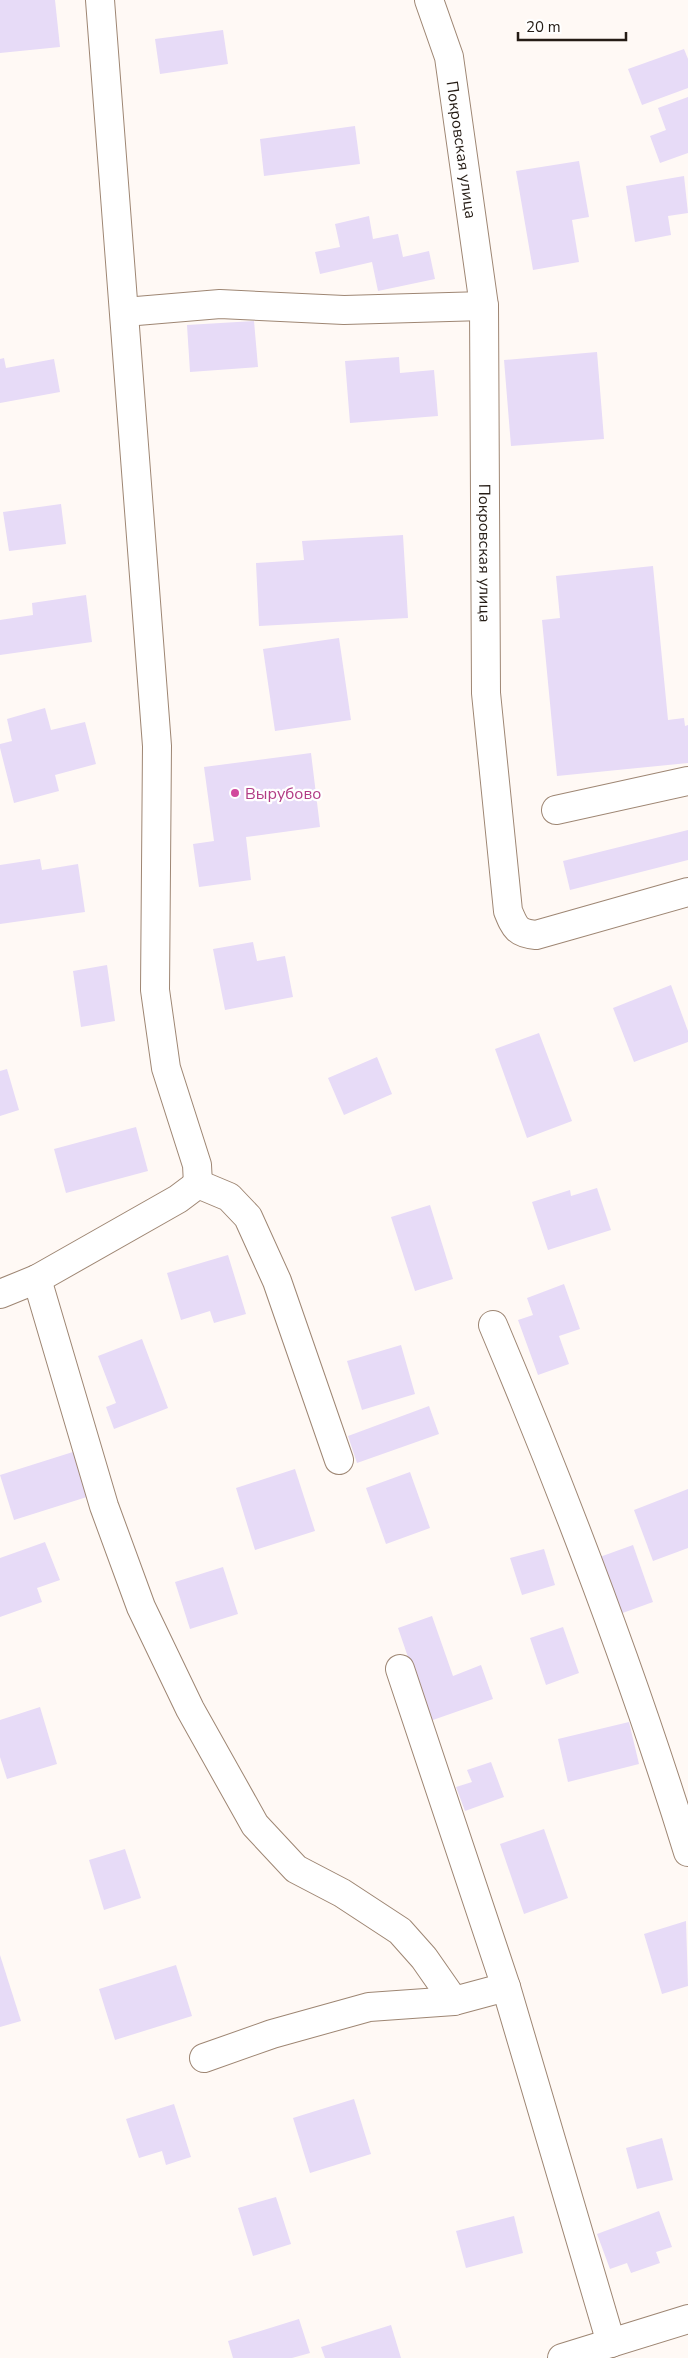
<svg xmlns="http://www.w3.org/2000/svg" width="688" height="2358" viewBox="0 0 688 2358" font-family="'Nunito Sans',sans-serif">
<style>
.building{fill:#e7dbf7}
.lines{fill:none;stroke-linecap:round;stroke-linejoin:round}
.minor-casing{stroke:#9e8673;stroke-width:30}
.minor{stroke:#fff;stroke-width:28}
.hotel-dot{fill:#d1479c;stroke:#fff;stroke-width:2}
.labels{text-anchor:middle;stroke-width:4.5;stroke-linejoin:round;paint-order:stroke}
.street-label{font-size:16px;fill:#251c15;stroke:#fff}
.hotel-label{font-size:16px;fill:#b23c85;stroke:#fff;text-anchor:start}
</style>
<rect width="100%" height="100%" fill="#fff9f5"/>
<g class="building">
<path d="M 0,0 L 55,0 L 60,47 L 0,53 Z"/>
<path d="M 223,30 L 228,64 L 160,74 L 155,39 Z"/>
<path d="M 684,49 L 688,59 L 688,88 L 642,105 L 628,69 Z"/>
<path d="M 688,97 L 688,153 L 660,163 L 650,136 L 666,130 L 658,108 Z"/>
<path d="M 355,126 L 360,164 L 264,176 L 260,139 Z"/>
<path d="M 579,161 L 589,217 L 572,220 L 579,262 L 533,270 L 516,171 Z"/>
<path d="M 684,176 L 688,213 L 668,216 L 671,235 L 635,242 L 626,186 Z"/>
<path d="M 369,216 L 373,239 L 398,234 L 403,257 L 429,251 L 435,279 L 378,291 L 372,262 L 320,274 L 315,252 L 340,247 L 335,224 Z"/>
<path d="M 254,321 L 258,367 L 190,372 L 187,325 Z"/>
<path d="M 597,352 L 604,439 L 511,446 L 504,360 Z"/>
<path d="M 399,357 L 400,373 L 434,370 L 438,416 L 350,423 L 345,361 Z"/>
<path d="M 4,358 L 6,368 L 54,359 L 60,392 L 0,403 L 0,359 Z"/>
<path d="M 61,504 L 66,544 L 9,551 L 3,512 Z"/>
<path d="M 403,535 L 408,618 L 259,626 L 256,563 L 304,560 L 302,541 Z"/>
<path d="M 653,566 L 668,720 L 684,718 L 685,726 L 688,725 L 688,763 L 557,776 L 542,620 L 560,618 L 556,576 Z"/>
<path d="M 86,595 L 92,642 L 0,655 L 0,620 L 33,615 L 32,603 Z"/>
<path d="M 339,638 L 351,720 L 275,731 L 263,649 Z"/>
<path d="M 45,708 L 51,730 L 85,722 L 96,764 L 55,775 L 59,791 L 14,803 L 0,748 L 0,744 L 12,741 L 7,719 Z"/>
<path d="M 311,753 L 320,827 L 246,837 L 251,880 L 199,887 L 193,844 L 214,841 L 204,767 Z"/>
<path d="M 688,830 L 688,860 L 570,890 L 563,861 Z"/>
<path d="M 40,859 L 42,870 L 78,864 L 85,912 L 0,924 L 0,865 Z"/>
<path d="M 253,942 L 257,961 L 285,956 L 293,997 L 225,1010 L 213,949 Z"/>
<path d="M 107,965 L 115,1021 L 81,1027 L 73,971 Z"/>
<path d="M 671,985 L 688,1031 L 688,1042 L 634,1062 L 613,1008 Z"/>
<path d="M 539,1033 L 572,1121 L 527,1138 L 495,1049 Z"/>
<path d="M 377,1057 L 392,1094 L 344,1115 L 328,1078 Z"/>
<path d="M 7,1069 L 19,1110 L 0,1116 L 0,1071 Z"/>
<path d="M 136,1127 L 148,1171 L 66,1193 L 54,1149 Z"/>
<path d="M 597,1188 L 611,1230 L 548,1250 L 532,1202 L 570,1190 L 571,1196 Z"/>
<path d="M 430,1205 L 453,1279 L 415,1291 L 391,1217 Z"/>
<path d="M 228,1255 L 246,1314 L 214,1323 L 210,1311 L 181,1320 L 167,1273 Z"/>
<path d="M 564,1284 L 580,1329 L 559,1336 L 569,1364 L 538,1375 L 518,1320 L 533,1315 L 527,1298 Z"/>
<path d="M 142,1339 L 168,1408 L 114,1429 L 106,1407 L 116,1403 L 98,1356 Z"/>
<path d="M 401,1345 L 415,1394 L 362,1410 L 347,1361 Z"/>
<path d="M 429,1406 L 439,1434 L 357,1463 L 348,1436 Z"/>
<path d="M 76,1451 L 90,1496 L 14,1520 L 0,1475 Z"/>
<path d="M 295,1469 L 315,1531 L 255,1550 L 236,1488 Z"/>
<path d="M 410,1472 L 430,1528 L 386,1544 L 366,1488 Z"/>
<path d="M 688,1489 L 688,1548 L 653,1561 L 634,1510 Z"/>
<path d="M 45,1542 L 60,1580 L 37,1588 L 42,1602 L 0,1617 L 0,1558 Z"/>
<path d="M 633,1545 L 653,1602 L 617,1615 L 597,1558 Z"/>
<path d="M 544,1549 L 555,1585 L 522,1595 L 510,1558 Z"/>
<path d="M 223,1567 L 238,1614 L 190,1629 L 175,1582 Z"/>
<path d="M 432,1616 L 453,1676 L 481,1665 L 493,1699 L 430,1721 L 398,1628 Z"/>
<path d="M 563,1627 L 579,1673 L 546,1685 L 530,1638 Z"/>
<path d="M 40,1707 L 57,1764 L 7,1779 L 0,1757 L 0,1720 Z"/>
<path d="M 629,1722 L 639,1764 L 568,1782 L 558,1739 Z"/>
<path d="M 491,1762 L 504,1797 L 465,1811 L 456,1787 L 472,1782 L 467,1770 Z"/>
<path d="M 544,1829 L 568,1898 L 524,1914 L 500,1844 Z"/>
<path d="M 125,1849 L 141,1898 L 104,1910 L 89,1860 Z"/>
<path d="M 686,1921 L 688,1986 L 662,1994 L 644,1934 Z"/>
<path d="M 0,1955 L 21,2021 L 0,2027 Z"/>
<path d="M 176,1965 L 192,2016 L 115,2040 L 99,1989 Z"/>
<path d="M 354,2099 L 371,2154 L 310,2173 L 293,2118 Z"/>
<path d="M 174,2104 L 191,2157 L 166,2165 L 162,2151 L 139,2158 L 126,2119 Z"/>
<path d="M 662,2138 L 673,2180 L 637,2189 L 626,2148 Z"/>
<path d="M 276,2197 L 291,2244 L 253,2256 L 238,2208 Z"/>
<path d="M 659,2211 L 672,2247 L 656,2252 L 660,2263 L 631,2273 L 627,2263 L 610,2269 L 597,2234 Z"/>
<path d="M 514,2216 L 523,2253 L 466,2268 L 456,2231 Z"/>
<path d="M 299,2319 L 310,2353 L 292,2358 L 233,2358 L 228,2341 Z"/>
<path d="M 391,2325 L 401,2358 L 325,2358 L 321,2347 Z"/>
</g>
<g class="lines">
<defs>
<g id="minor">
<path d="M 100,0 L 157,746 L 155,990 L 166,1068 L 197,1165 L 198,1184"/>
<path id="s1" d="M 429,0 L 449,57 L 484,306 L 486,693 L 508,911 C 515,928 517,933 536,935 L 688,892"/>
<path d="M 125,312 L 220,304 L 344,310 L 484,306"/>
<path d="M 556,810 L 688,781"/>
<path d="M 198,1184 L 229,1197 L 248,1217 L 277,1281 L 339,1460"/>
<path d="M 37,1279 L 104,1506 L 141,1607 L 190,1709 L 255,1825 L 296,1869 L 342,1893 L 400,1931 L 424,1958 L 454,2001"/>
<path d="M 0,1294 L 37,1279 L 178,1199 L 198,1184"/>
<path d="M 493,1325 C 566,1498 633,1674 688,1852"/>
<path d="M 400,1669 L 506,1987 L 611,2343"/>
<path d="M 204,2058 L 272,2034 L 369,2007 L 454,2001 L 506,1987"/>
<path d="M 562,2358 L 688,2319"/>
</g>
</defs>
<use href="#minor" class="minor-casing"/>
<use href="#minor" class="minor"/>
</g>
<circle class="hotel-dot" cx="235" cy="793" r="5"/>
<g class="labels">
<g class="street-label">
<text dy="6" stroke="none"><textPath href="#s1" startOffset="154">Покровская улица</textPath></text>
<text dy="6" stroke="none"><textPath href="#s1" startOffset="559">Покровская улица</textPath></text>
</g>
<g class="hotel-label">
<text x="245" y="799">Вырубово</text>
</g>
</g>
<path d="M518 32v8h108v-8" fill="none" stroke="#251c15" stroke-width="2.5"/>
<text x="526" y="32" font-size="15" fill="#251c15" stroke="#ffffff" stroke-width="4" paint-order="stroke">20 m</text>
</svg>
